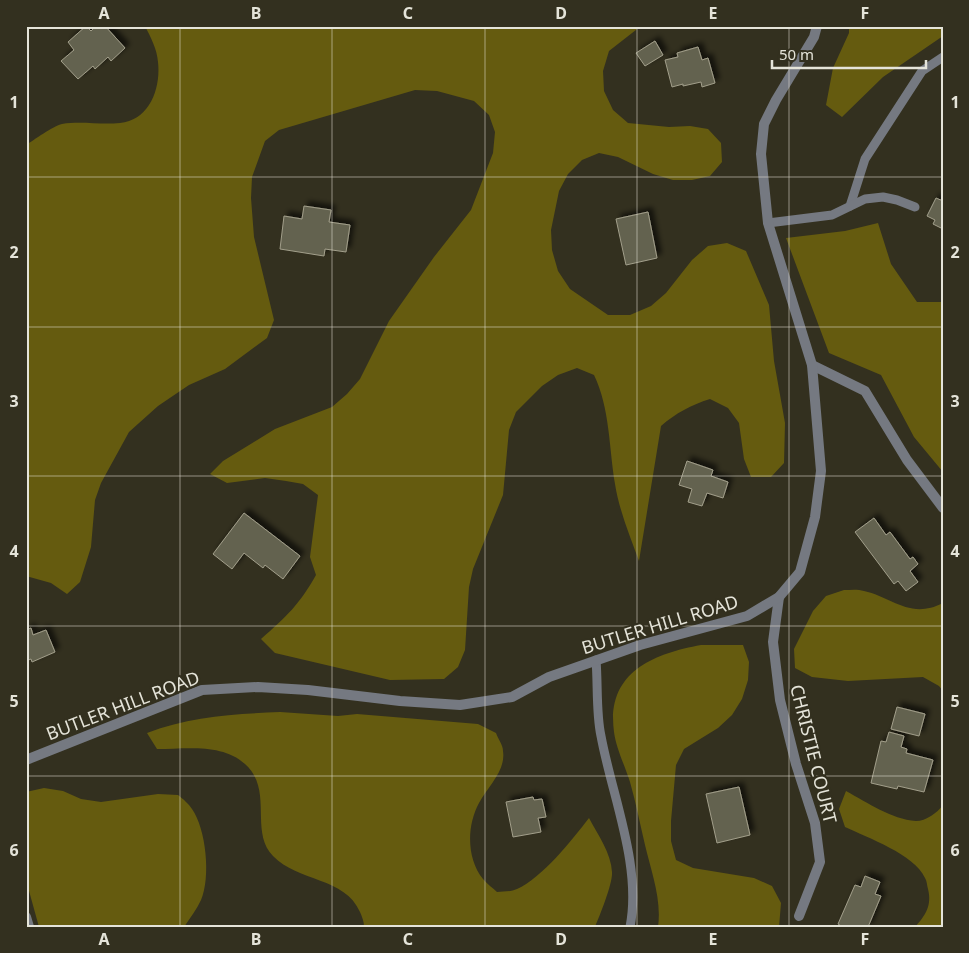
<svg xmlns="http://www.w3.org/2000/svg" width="969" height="953" viewBox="0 0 969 953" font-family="'Noto Sans',sans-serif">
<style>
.forest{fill:#655b0f}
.building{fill:#64624f;stroke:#a29f8b;filter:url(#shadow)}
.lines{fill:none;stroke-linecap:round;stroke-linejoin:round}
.lane{stroke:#757981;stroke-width:9}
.street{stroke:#757981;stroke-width:10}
.grid{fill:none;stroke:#e5e4d9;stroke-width:1;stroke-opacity:0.55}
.labels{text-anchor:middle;stroke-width:4;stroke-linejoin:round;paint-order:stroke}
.street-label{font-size:18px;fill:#e5e4d9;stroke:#33301f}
.neatline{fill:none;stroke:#e5e4d9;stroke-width:2}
.grid-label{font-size:16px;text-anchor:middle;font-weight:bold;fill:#e5e4d9}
</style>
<defs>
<filter id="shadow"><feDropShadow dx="4.5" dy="-4.5" stdDeviation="2.5" flood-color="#0009"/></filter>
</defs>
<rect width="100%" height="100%" fill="#33301f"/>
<g class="forest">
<path d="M 145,26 L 641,26 L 609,51 L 603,71 L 604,91 L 613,110 L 628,123 L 669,127 L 690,126 L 708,129 L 721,143 L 722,162 L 710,176 L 692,180 L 673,180 L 653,174 L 618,157 L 599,153 L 582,160 L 568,174 L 559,191 L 551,230 L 552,250 L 558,271 L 570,289 L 608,315 L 630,315 L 651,306 L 666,293 L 692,260 L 708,246 L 727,243 L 746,251 L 769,305 L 774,361 L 785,423 L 784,463 L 771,477 L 751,477 L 744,459 L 739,423 L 728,408 L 710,399 C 691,405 676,413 661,426 L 639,561 C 630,536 619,510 615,484 C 609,448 610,408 594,375 L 577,368 L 558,375 L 542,386 L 516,412 L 509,430 L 503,495 L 473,569 L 469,587 L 465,650 L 458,667 L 444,679 L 390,680 L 275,653 L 261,639 C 287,616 299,605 316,575 L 310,557 L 318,495 L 303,484 L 286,481 L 265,478 L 227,483 L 210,474 L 223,461 L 275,429 L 332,407 L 347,394 L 360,379 L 389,321 L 434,257 L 471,210 L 493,153 L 495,132 L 489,115 L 474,101 L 437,91 L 415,90 L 279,130 L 265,141 L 252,177 L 251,198 L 254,237 L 274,320 L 267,338 L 225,369 L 189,385 L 158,406 L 129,432 L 101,483 L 95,500 L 91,547 L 80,582 L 67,594 L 51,583 L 26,576 L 26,145 C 34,140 53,126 62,124 C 81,121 101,125 120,123 C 149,120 161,89 158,62 C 157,49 151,38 145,26 Z"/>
<path d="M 849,26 L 943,26 L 943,36 L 883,77 L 842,117 L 826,105 L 833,68 L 849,33 Z"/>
<path d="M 878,223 L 891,264 L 917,302 L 943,302 L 943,472 L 914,437 L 881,375 L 829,353 L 786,238 L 845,231 Z"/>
<path d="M 844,590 C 850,590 858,589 864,591 C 892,597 910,620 943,603 L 943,691 L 939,686 L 923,677 L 848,681 L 812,677 L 795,668 L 794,649 L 813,611 L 826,596 Z"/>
<path d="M 701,645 L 743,645 L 749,662 L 748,680 L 742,699 L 732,715 L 718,728 L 684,749 L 676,765 L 671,821 L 671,841 L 676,860 L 693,868 L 754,878 L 772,886 L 781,903 L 779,927 L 658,927 C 662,899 651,871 645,845 C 640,824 636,803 630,782 C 625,766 616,748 614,732 C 606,673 652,654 701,645 Z"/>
<path d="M 280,712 L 338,716 L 357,714 L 478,724 L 496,733 C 498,739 503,745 503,751 C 506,771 488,786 479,803 C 467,825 466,858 483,879 C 487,884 493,888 497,892 C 503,891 511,892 517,889 C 542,878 572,840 589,818 C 598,835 611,853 612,872 C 613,883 600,915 595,927 L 364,927 C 364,921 362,917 360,912 C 345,877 298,882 273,856 C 249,831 274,790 245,764 C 222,743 186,749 157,749 L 147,733 C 190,716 235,714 280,712 Z"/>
<path d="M 44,788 L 63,791 L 81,799 L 101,802 L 158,794 L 178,795 C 183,799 189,804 192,809 C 206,829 211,877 201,900 C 197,909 190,918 184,927 L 39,927 L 26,880 L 26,792 Z"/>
<path d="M 846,791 C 868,803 891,819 916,821 C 926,821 937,813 943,805 L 943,927 L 915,927 C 926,915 932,905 928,889 C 927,886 927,881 925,878 C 914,854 868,838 845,827 L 839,809 Z"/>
</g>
<g class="building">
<path d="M 86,26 L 91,31 L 96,26 L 105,26 L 125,48 L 111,61 L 108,57 L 95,69 L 93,66 L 78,79 L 61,61 L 74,50 L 68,42 Z"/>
<path d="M 655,41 L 663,55 L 645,66 L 636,53 Z"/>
<path d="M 698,47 L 702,60 L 708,58 L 715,83 L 702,87 L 701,82 L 683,86 L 683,84 L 672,87 L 665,60 L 678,57 L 677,53 Z"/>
<path d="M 936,198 L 943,201 L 943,229 L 933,224 L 935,220 L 927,216 Z"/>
<path d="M 304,206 L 331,210 L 329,222 L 350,225 L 346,252 L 325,249 L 324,256 L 280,249 L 284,216 L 302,219 Z"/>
<path d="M 648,212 L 657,258 L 626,265 L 616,219 Z"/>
<path d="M 687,461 L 713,470 L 711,476 L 728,482 L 723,498 L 707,493 L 702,506 L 688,502 L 692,489 L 679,485 Z"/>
<path d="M 244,513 L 300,556 L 283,579 L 265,565 L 263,568 L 244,553 L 232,569 L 213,554 Z"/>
<path d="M 874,518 L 886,535 L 890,532 L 910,559 L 913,557 L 918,564 L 910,571 L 918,582 L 906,591 L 898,581 L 894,584 L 855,532 Z"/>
<path d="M 31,628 L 33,635 L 46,630 L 55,652 L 32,662 L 31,659 L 26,661 L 26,630 Z"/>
<path d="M 897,707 L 925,714 L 919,736 L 891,729 Z"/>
<path d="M 889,732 L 904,736 L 901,747 L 907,749 L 906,753 L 933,760 L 924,792 L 898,786 L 897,789 L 871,783 L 881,741 L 886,742 Z"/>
<path d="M 739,787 L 750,835 L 717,843 L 706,794 Z"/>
<path d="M 533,797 L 534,800 L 542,799 L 546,817 L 538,818 L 541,832 L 513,837 L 506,802 Z"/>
<path d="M 865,876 L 880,882 L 875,894 L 881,896 L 868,927 L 843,927 L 838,924 L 855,885 L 861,887 Z"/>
</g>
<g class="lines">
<g class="lane">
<path d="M 850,206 L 865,159 L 922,71 L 943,57"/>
<path d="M 768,223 L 832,215 L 865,199 L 883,197 L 897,200 L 915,207"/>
<path d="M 596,660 C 598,684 596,714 601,736 C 612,796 642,866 630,927"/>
</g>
<g class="street">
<path d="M 812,365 L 865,391 L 907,460 L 943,508"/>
<path d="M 779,597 L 773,642 L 780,700 L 796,764 L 815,823 L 820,862 L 799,916"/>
<path d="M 26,760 L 202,690 L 258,687 L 308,690 L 400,701 L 460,705 L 512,697 L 549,677 L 640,645 L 747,616 L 779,597 L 800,572 L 815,517 L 821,471 L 812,365 L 768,223 L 761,154 L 764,124 L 776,100 L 814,37 L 817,26"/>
<path d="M 26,917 L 29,927"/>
</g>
</g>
<path class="grid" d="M 180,26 L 180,927M 332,26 L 332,927M 485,26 L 485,927M 637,26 L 637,927M 789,26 L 789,927M 26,177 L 943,177M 26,327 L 943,327M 26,476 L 943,476M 26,626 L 943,626M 26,776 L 943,776"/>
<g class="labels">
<g class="street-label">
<text transform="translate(660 625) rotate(-17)" y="6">BUTLER HILL ROAD</text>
<text transform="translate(123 706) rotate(-21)" y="6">BUTLER HILL ROAD</text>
<text transform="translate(813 754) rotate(76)" y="6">CHRISTIE COURT</text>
</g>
</g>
<rect width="969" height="953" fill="none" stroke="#33301f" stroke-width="55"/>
<path d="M772 60v8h154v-8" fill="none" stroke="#e5e4d9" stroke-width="2.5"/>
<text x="779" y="60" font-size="15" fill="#e5e4d9" stroke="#33301f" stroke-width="4" paint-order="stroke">50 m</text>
<rect x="28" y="28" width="914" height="898" class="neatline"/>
<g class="grid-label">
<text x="104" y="19">A</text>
<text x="256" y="19">B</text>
<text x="408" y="19">C</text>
<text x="561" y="19">D</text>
<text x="713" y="19">E</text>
<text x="865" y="19">F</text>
<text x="14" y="108">1</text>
<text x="955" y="108">1</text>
<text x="14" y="258">2</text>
<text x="955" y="258">2</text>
<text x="14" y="407">3</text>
<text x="955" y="407">3</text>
<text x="14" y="557">4</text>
<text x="955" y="557">4</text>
<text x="14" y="707">5</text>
<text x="955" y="707">5</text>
<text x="14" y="856">6</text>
<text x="955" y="856">6</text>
<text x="104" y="945">A</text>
<text x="256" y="945">B</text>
<text x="408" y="945">C</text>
<text x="561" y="945">D</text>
<text x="713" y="945">E</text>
<text x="865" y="945">F</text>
</g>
</svg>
